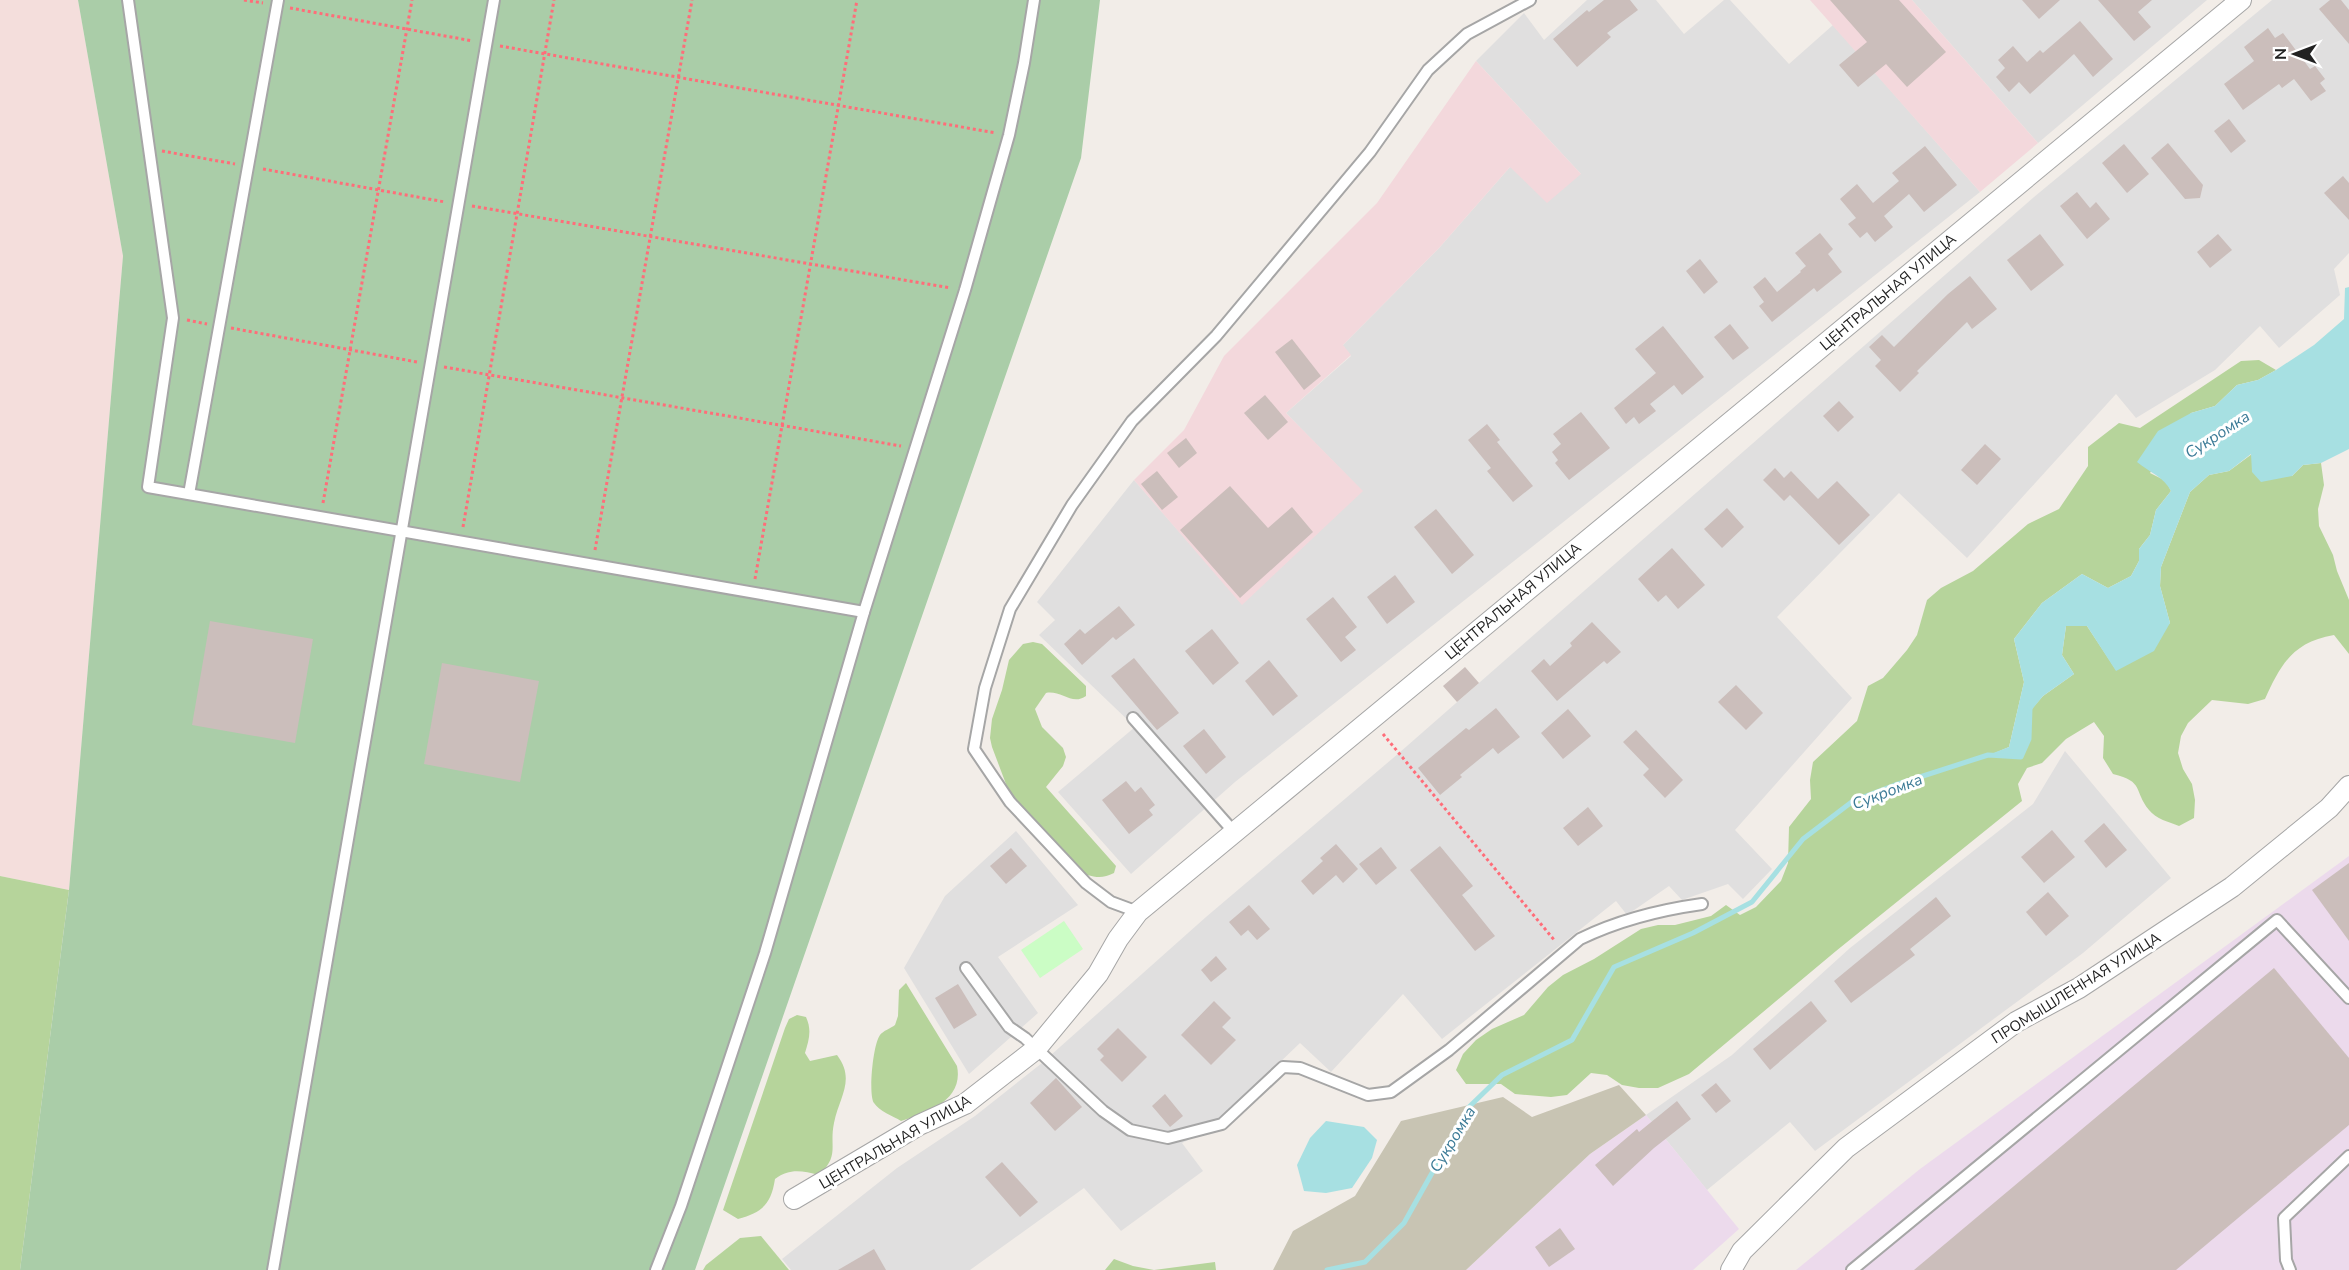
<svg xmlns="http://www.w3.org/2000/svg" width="2349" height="1270" viewBox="0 0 2349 1270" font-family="'Nunito Sans',sans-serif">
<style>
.residential{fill:#e0dfdf}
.commercial{fill:#f3d8dc}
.industrial{fill:#ecdaec}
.military{fill:#f4dedc}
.construction{fill:#c8c4b3}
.forest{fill:#b6d49b}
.cemetery{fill:#aacda8}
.park{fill:#cbfdc5}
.water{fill:#a7e0e2}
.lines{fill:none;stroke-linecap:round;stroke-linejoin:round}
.stream{stroke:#a7e0e2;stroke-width:5}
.building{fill:#cbbebb}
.service-casing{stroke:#a6a6a6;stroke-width:14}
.minor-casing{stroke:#a6a6a6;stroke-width:22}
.path{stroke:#ff6d79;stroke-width:3;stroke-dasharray:3 3;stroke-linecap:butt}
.service{stroke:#fff;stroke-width:10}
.minor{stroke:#fff;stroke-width:20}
.labels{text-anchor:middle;stroke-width:6;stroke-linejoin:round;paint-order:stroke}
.street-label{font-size:15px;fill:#222;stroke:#fff}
.water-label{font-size:16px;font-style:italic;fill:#3c7b97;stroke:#fff}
</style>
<rect width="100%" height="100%" fill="#f2ede8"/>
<g class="residential">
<path d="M 1587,0 L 1656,0 L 1684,34 L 1724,0 L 1730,0 L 1789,64 L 1833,25 L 1980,192 L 1235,782 L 1131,874 L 1058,792 L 1135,727 L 1039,635 L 1055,620 L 1037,602 L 1134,480 L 1242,604 L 1362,491 L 1286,413 L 1351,356 L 1342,346 L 1439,248 L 1510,167 L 1581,174 L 1476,61 L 1524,13 L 1544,40 Z"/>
<path d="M 1912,0 L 2207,0 L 2038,143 Z"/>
<path d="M 2272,0 L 2349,0 L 2349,253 L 2334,269 L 2340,295 L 2279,348 L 2260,326 L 2215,370 L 2136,418 L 2116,394 L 1967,558 L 1899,493 L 1777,617 L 1852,698 L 1735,830 L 1772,869 L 1743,899 L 1728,884 L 1682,900 L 1669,886 L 1627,915 L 1616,901 L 1442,1039 L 1403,994 L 1331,1072 L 1300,1043 L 1209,1130 L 1182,1143 L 1203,1171 L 1121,1231 L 1084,1188 L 970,1270 L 791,1270 L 782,1259 L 897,1168 L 975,1116 L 1042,1063 L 1206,917 L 1399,753 L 2034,197 Z"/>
<path d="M 2065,751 L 2171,878 L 2083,953 L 1815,1151 L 1790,1122 L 1707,1190 L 1646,1115 L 1732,1055 L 1850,948 L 2033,804 Z"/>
<path d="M 1016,831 L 1078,905 L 998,957 L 1038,1013 L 969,1074 L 904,968 L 945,896 Z"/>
</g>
<g class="commercial">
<path d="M 1810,0 L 1912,0 L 2038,143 L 1980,192 Z"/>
<path d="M 1476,61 L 1581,174 L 1547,203 L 1510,167 L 1439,248 L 1343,345 L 1351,355 L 1286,413 L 1363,491 L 1242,605 L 1134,480 L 1184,430 L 1224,356 L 1377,203 Z"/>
</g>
<g class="industrial">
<path d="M 2349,856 L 2349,1270 L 1796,1270 L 1920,1169 Z"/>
<path d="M 1646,1115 L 1739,1229 L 1693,1270 L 1466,1270 L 1590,1154 Z"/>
</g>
<path class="military" d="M 0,0 L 78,0 L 123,256 L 69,890 L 0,876 Z"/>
<path class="construction" d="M 1619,1085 L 1646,1115 L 1590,1154 L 1466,1270 L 1273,1270 L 1293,1231 L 1355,1196 L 1401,1121 L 1503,1097 L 1532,1117 Z"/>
<g class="forest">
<path d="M 2259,360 L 2276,370 L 2258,380 L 2237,385 L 2215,406 L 2191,413 L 2150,473 L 2166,481 L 2171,491 L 2156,510 L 2150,535 L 2139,549 L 2139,561 L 2131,576 L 2108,588 L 2082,574 L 2042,603 L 2014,639 L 2024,682 L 2009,747 L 1990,755 L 2021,757 L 2029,739 L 2029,712 L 2043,696 L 2074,674 L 2062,655 L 2066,626 L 2087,626 L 2116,670 L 2170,623 L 2160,586 L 2161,567 L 2190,492 L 2209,475 L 2229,471 L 2252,454 L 2292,476 L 2303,465 L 2321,463 L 2324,485 L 2318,509 L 2319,526 L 2333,555 L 2337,571 L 2349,600 L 2349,654 L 2334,635 C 2293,642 2281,664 2265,699 L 2248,704 L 2212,700 L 2188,723 L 2181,736 L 2178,753 L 2183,769 L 2192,784 L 2195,800 L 2194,818 L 2179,826 C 2169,822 2156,819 2149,810 C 2133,790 2145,782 2113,774 L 2103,758 L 2104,736 L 2094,722 L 2066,739 L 2042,763 L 2027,768 L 2018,784 L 2022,801 L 1836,951 L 1689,1074 L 1658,1088 L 1639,1088 L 1622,1085 L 1607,1075 L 1591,1073 L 1567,1095 L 1551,1097 L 1515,1094 L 1501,1084 L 1466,1084 L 1456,1070 L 1463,1054 L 1476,1040 L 1492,1029 L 1524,1015 L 1548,987 L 1563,975 L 1594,959 L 1641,929 L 1658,925 L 1675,925 L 1711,916 L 1726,905 L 1740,915 L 1756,907 L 1781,881 L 1788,863 L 1789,827 L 1811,799 L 1810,780 L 1813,762 L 1857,721 L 1868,686 L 1883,678 L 1907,650 L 1917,635 L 1927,600 L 1941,588 L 1973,571 L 2028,524 L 2059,509 L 2088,466 L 2088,447 L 2119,423 L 2140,428 L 2241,361 Z"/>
<path d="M 1033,642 L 1042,644 L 1086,686 L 1086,696 C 1072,706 1061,690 1046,693 L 1035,709 L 1042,727 L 1063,748 L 1066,757 L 1063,766 L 1046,787 L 1116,866 L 1114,873 C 1104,878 1098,878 1087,875 L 1009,792 L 992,747 L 990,738 L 992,719 L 1002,690 L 1009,660 L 1023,644 Z"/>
<path d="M 0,876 L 69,890 L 20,1270 L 0,1270 Z"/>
<path d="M 906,983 L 957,1066 C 964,1100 928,1113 901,1121 C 893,1116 879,1111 874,1103 C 868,1095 873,1044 880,1035 C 883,1031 891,1028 895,1025 L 898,1016 L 899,990 Z"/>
<path d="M 797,1015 L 806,1017 C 812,1030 809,1040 805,1053 L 810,1061 L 837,1055 C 856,1080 839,1097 834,1123 C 829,1147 840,1155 819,1175 C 802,1171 790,1168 775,1179 C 771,1204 763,1212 738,1219 L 723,1210 L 785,1028 L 789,1019 Z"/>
<path d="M 761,1236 L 789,1270 L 703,1270 L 706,1265 L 740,1238 Z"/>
<path d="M 1114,1259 L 1133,1266 L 1154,1270 L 1215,1262 L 1216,1270 L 1105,1270 Z"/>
</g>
<path class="cemetery" d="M 78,0 L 1100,0 L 1081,158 L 695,1270 L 20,1270 L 69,890 L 123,256 Z"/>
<path class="park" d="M 1064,921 L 1083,949 L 1040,978 L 1021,950 Z"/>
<g class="water">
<path d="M 2349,287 L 2349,449 L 2321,463 L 2303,465 L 2292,476 L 2261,482 L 2252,472 L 2251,454 L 2229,471 L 2209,475 L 2190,492 L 2161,567 L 2160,586 L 2170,623 L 2154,651 L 2116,671 L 2087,626 L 2066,626 L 2062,655 L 2074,674 L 2043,696 L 2030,712 L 2029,739 L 2021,757 L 1988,755 L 2009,747 L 2024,682 L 2014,639 L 2042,603 L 2082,574 L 2108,588 L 2131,576 L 2139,561 L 2139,549 L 2150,535 L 2156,510 L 2171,491 C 2164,477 2149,472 2137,462 L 2158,431 L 2191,413 L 2215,406 L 2237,385 L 2258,380 L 2276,370 L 2314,345 L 2344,319 L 2345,288 Z"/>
<path d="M 1326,1121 L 1364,1127 L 1377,1140 L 1372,1158 L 1352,1188 L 1326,1193 L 1304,1191 L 1297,1165 L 1310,1138 Z"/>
</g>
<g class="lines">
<path class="stream" d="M 1327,1270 L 1365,1262 L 1404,1223 L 1469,1107 L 1502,1075 L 1572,1040 L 1614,967 L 1693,933 L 1752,902 L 1803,839 L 1853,801 L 1895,785 L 1988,755 L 2021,757 L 2029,739 L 2030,708"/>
</g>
<g class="building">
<path d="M 1604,0 L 1630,0 L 1638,10 L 1607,33 L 1611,37 L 1577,67 L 1553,39 L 1587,10 L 1589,12 Z"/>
<path d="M 1830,0 L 1899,0 L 1946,52 L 1907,87 L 1886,64 L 1858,87 L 1839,65 L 1867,42 Z"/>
<path d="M 2022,0 L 2060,0 L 2039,19 Z"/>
<path d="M 2098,0 L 2152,0 L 2138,12 L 2151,27 L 2134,41 Z"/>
<path d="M 2330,0 L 2341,0 L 2349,10 L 2349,44 L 2319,9 Z"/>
<path d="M 2080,21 L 2113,59 L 2093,77 L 2074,54 L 2030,94 L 2019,82 L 2009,92 L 1996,77 L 2005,68 L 1998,60 L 2013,46 L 2027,62 L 2040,50 L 2043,53 Z"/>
<path d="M 2268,28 L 2275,38 L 2283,33 L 2310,69 L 2315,66 L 2325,79 L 2320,83 L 2326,91 L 2311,101 L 2294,79 L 2282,88 L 2279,84 L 2243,110 L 2224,84 L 2254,61 L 2244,47 Z"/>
<path d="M 2229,119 L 2246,141 L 2231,153 L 2214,131 Z"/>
<path d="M 2168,143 L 2203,185 L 2200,198 L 2185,199 L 2151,158 Z"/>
<path d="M 2124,144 L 2149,174 L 2127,193 L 2102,163 Z"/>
<path d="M 1925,146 L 1957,185 L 1924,212 L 1909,194 L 1884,216 L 1893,227 L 1875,242 L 1867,232 L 1860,238 L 1848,224 L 1856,218 L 1840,199 L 1857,184 L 1873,203 L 1899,181 L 1892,173 Z"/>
<path d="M 2343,176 L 2349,183 L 2349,220 L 2324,193 Z"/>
<path d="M 2077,192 L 2090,208 L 2096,202 L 2110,219 L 2087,239 L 2060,206 Z"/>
<path d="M 1820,233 L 1833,249 L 1828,254 L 1842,272 L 1817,292 L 1814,288 L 1772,322 L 1759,306 L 1764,302 L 1753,287 L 1765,277 L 1777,292 L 1801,272 L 1800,271 L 1806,266 L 1795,253 Z"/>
<path d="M 2040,234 L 2064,265 L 2031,291 L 2007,260 Z"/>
<path d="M 2218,234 L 2232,250 L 2210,268 L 2197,252 Z"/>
<path d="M 1700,259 L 1718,282 L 1704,294 L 1686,271 Z"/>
<path d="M 1970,276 L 1997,309 L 1972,329 L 1967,322 L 1917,371 L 1919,373 L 1900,392 L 1875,366 L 1881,360 L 1869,347 L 1882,335 L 1894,347 L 1948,294 Z"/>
<path d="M 1730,324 L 1749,348 L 1733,360 L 1714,337 Z"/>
<path d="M 1663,326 L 1704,377 L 1682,395 L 1674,385 L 1650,404 L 1656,411 L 1639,424 L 1634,417 L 1626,424 L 1614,408 L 1656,373 L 1635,349 Z"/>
<path d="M 1292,339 L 1321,376 L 1304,390 L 1275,352 Z"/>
<path d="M 1265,395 L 1288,422 L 1268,440 L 1244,413 Z"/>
<path d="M 1839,401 L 1854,417 L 1838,432 L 1823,416 Z"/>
<path d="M 1581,412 L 1610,448 L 1569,480 L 1555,463 L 1558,460 L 1552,452 L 1561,444 L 1553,434 Z"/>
<path d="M 1487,424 L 1500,440 L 1497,442 L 1533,486 L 1513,502 L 1487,471 L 1491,468 L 1468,440 Z"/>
<path d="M 1186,438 L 1197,453 L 1179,468 L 1167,453 Z"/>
<path d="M 1985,444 L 2001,459 L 1977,485 L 1961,470 Z"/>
<path d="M 1775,468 L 1784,478 L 1791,471 L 1818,499 L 1837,481 L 1870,515 L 1839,545 L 1790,495 L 1784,501 L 1763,480 Z"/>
<path d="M 1157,471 L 1178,497 L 1162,510 L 1141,484 Z"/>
<path d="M 1230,486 L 1268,528 L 1292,507 L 1313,532 L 1240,598 L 1180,530 Z"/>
<path d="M 1727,508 L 1744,527 L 1722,548 L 1704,529 Z"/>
<path d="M 1436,509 L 1474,555 L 1452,574 L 1414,527 Z"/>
<path d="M 1672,548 L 1705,585 L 1678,609 L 1666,595 L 1658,602 L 1638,579 Z"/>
<path d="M 1395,575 L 1415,602 L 1387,624 L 1367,597 Z"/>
<path d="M 1333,597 L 1357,627 L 1345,637 L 1356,650 L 1341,662 L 1306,619 Z"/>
<path d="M 1119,606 L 1135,625 L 1116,640 L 1113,637 L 1082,665 L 1064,644 L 1080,629 L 1085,634 Z"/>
<path d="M 210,621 L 313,639 L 295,743 L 192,725 Z"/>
<path d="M 1592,622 L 1621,652 L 1607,664 L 1604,661 L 1557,701 L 1531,671 L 1544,659 L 1550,666 L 1572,646 L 1570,643 Z"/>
<path d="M 1212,629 L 1239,663 L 1213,685 L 1185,651 Z"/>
<path d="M 1134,658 L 1179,713 L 1157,730 L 1111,676 Z"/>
<path d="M 1269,660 L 1298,696 L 1273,716 L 1245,681 Z"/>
<path d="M 442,663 L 539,681 L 520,782 L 424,764 Z"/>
<path d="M 1465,667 L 1479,683 L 1457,702 L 1443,686 Z"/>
<path d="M 1736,685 L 1763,713 L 1746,730 L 1718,702 Z"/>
<path d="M 1496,708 L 1520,737 L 1498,754 L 1493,748 L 1460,775 L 1462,777 L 1440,795 L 1418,768 L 1466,728 L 1469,730 Z"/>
<path d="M 1568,709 L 1591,736 L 1563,759 L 1541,733 Z"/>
<path d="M 1204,729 L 1226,757 L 1206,774 L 1183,746 Z"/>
<path d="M 1636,730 L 1683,780 L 1665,798 L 1643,775 L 1649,769 L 1623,742 Z"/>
<path d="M 1126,781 L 1135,792 L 1141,787 L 1155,805 L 1149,810 L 1153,815 L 1129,834 L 1102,800 Z"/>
<path d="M 1588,807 L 1603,826 L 1578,846 L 1563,828 Z"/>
<path d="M 2104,823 L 2127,850 L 2106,868 L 2084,841 Z"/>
<path d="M 2052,830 L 2075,857 L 2044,883 L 2021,857 Z"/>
<path d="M 1336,844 L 1358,869 L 1343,883 L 1336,875 L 1313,895 L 1301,881 L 1323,861 L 1320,858 Z"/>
<path d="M 1440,846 L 1473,886 L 1462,895 L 1495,936 L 1475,951 L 1410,870 Z"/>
<path d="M 1381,847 L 1397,868 L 1376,885 L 1359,864 Z"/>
<path d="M 1011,848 L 1027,866 L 1006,884 L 990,866 Z"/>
<path d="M 2349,863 L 2349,941 L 2312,890 Z"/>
<path d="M 2048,892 L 2069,916 L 2046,936 L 2026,912 Z"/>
<path d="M 1936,897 L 1951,916 L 1910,949 L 1915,955 L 1851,1003 L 1834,981 Z"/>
<path d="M 1249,905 L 1270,929 L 1257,940 L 1248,930 L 1241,936 L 1229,922 Z"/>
<path d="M 1216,956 L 1227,969 L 1211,982 L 1201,970 Z"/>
<path d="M 2274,968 L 2349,1058 L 2349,1125 L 2176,1270 L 1914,1270 Z"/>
<path d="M 958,984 L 977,1015 L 954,1029 L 935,998 Z"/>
<path d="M 1214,1001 L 1231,1018 L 1222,1027 L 1236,1040 L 1211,1065 L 1181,1035 Z"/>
<path d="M 1811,1001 L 1827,1021 L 1770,1070 L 1753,1049 Z"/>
<path d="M 1118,1028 L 1147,1057 L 1122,1082 L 1100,1060 L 1104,1056 L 1097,1049 Z"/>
<path d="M 1056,1078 L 1082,1107 L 1055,1131 L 1030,1103 Z"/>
<path d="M 1716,1083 L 1731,1101 L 1716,1113 L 1701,1095 Z"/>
<path d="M 1165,1094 L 1183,1116 L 1170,1127 L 1152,1106 Z"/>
<path d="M 1677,1101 L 1691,1119 L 1654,1148 L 1613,1186 L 1595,1165 L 1637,1129 L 1639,1132 Z"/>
<path d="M 1002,1162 L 1038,1202 L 1020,1217 L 985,1177 Z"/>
<path d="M 1560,1228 L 1575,1249 L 1549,1267 L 1535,1247 Z"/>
<path d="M 874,1249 L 886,1270 L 838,1270 Z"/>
</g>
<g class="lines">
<defs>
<g id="service">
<path d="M 128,0 L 173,318 L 148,487 L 864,612"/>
<path d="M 189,494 L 278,0"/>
<path d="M 1133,718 L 1234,832"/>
<path d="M 1138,912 L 1111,902 L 1086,883 L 1010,802 L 974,749 L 985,688 L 1010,609 L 1072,505 L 1132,421 L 1216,336 L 1370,152 L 1428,70 L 1467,34 L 1530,0"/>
<path d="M 966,968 L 1009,1027 L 1025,1038 L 1103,1111 L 1130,1130 L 1168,1138 L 1222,1124 L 1283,1067 L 1300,1068 L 1368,1095 L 1391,1092 L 1449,1050 L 1580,939 C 1619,920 1659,910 1702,904"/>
<path d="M 273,1270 L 494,0"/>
<path d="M 656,1270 L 681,1206 L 765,953 L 864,612 L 965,290 L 1009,135 L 1024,63 L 1034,0"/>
<path d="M 1852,1270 L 2277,920 L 2349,998"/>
<path d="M 2290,1270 L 2286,1260 L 2284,1218 L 2349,1156"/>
</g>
<g id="minor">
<path d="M 794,1199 L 919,1125 L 965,1104 L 1036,1049 L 1098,974 L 1118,939 L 1138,912 L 2241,0"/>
<path d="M 1731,1270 L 1742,1251 L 1846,1148 L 2016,1022 L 2079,988 L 2232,887 L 2329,808 L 2349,786"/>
</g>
</defs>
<use href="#service" class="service-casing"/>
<use href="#minor" class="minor-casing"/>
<g class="path">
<path d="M 244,0 L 263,3"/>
<path d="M 290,8 L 473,41"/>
<path d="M 500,46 L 996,133"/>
<path d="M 162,151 L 235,164"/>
<path d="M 263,169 L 445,202"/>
<path d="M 472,206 L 951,288"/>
<path d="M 187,320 L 207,324"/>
<path d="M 231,328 L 417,362"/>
<path d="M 444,367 L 901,446"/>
<path d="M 323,503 L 412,0"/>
<path d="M 463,527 L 554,0"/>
<path d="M 595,550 L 692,0"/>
<path d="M 755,579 L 857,0"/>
<path d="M 1383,734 L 1555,941"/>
</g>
<use href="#service" class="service"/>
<use href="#minor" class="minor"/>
</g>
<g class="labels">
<g class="street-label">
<text transform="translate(1888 292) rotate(-40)" y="5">ЦЕНТРАЛЬНАЯ УЛИЦА</text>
<text transform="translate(1513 601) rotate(-40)" y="5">ЦЕНТРАЛЬНАЯ УЛИЦА</text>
<text transform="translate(2076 988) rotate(-32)" y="5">ПРОМЫШЛЕННАЯ УЛИЦА</text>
<text transform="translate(895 1142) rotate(-30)" y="5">ЦЕНТРАЛЬНАЯ УЛИЦА</text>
</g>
<g class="water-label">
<text transform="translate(2217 434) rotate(-33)" y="6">Сукромка</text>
<text transform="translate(1887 791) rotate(-21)" y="6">Сукромка</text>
<text transform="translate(1452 1139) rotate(-59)" y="6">Сукромка</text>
</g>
</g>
<g transform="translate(2295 54) rotate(270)" stroke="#ffffff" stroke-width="4.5" paint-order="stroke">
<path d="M0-4.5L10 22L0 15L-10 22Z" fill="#222222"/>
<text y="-9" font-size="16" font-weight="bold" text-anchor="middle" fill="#222222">N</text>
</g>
</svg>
